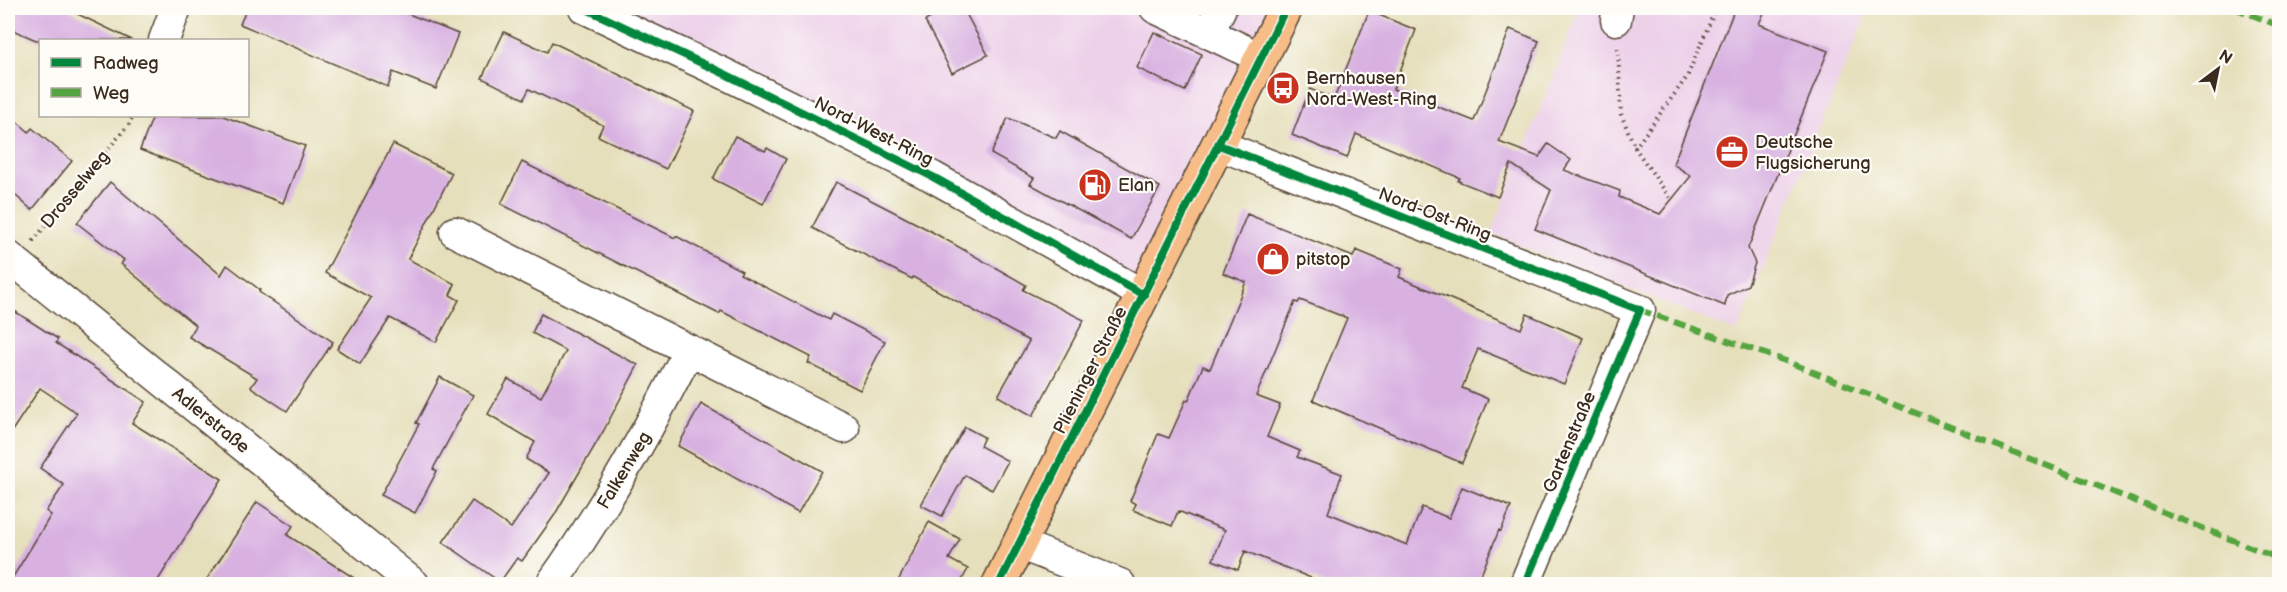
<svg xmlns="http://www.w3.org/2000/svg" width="2287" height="592" viewBox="0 0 2287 592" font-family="'Balsamiq Sans',sans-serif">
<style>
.built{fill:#edd1e9}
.building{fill:#d8b1e1}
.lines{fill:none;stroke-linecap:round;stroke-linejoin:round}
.minor-casing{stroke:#554536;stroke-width:33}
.major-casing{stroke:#554536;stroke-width:36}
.path{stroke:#554536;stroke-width:4;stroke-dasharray:1.5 4.5;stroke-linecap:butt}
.minor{stroke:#fff;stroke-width:30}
.major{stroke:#f7bd88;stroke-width:33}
.quiet{stroke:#54a441;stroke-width:6;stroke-dasharray:12 6;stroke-linecap:butt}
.cycleway-casing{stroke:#fdfcf7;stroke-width:11}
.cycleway{stroke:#00873e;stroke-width:8}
.labels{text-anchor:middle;stroke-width:4.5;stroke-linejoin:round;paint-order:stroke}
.poi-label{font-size:18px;fill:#3b2a1e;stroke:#fdfcf7;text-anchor:start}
.street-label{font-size:18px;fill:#3b2a1e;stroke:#fdfcf7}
</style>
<rect width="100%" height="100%" fill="#fdfcf7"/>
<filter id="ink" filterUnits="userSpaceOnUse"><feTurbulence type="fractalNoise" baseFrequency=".0167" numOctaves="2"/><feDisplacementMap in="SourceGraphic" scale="12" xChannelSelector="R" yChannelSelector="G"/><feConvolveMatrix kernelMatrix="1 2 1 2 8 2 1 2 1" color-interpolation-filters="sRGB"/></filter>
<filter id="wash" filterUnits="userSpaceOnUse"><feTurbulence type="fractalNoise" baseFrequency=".008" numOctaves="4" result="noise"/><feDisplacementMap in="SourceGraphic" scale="24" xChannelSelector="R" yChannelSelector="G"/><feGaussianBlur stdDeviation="1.35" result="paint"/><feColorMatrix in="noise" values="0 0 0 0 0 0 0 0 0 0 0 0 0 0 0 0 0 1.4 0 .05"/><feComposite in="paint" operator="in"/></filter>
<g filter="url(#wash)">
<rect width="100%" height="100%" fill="#e6dfbb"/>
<g class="built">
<path d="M 584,8 L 1286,8 L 1144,295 Z"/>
<path d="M 1580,8 L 1869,8 L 1737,332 L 1491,234 Z"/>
</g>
<g id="blocks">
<g class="building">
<path d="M 8,8 L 65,8 L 132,40 L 36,40 L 8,28 Z"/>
<path d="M 247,8 L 394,8 L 458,34 L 436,89 L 393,72 L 388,87 L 240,24 Z"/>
<path d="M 949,8 L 963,8 L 988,55 L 952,73 L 925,21 Z"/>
<path d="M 1735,8 L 1766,8 L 1759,24 L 1828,51 L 1748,248 L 1755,263 L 1748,285 L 1727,295 L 1725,306 L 1535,229 L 1551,190 L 1511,164 L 1498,197 L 1458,181 L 1460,178 L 1356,134 L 1347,158 L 1292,135 L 1310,89 L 1334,99 L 1369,11 L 1416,30 L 1393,89 L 1474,121 L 1510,29 L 1539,41 L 1499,142 L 1539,157 L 1548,144 L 1571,160 L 1564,170 L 1620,191 L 1619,197 L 1660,214 L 1691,176 L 1673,164 Z"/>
<path d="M 504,32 L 547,52 L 552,42 L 694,111 L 666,169 L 598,136 L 603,125 L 529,89 L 524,99 L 482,78 Z"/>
<path d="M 1154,32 L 1202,54 L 1185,91 L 1137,68 Z"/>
<path d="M 8,114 L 29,132 L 32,128 L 72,161 L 32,210 L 8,189 Z"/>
<path d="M 153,116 L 223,116 L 305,146 L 283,203 L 140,150 Z"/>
<path d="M 1008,118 L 1056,138 L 1060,131 L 1160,187 L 1131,239 L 1030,184 L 1034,178 L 991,154 Z"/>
<path d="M 735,136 L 765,151 L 767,148 L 786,159 L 763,204 L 713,179 Z"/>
<path d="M 393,144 L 452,173 L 408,259 L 455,284 L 450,295 L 459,300 L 436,342 L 390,318 L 360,364 L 337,349 L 371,298 L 325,273 Z"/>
<path d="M 522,162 L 675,238 L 676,236 L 742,271 L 740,274 L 829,320 L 832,314 L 885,341 L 860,390 L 808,363 L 811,357 L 721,311 L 719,314 L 501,204 Z"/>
<path d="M 110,182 L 221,275 L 227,265 L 260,290 L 259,292 L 333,342 L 287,411 L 251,387 L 257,378 L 189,337 L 196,326 L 121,264 L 124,260 L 77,223 Z"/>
<path d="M 836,182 L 927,229 L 1026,285 L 1023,290 L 1084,320 L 1033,416 L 998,396 L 1029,341 L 913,277 L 912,279 L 812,228 Z"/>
<path d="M 1247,214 L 1353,257 L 1356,250 L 1402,269 L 1399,277 L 1521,329 L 1527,314 L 1583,338 L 1564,384 L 1478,349 L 1462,388 L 1488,399 L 1462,463 L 1313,400 L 1347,318 L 1300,300 L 1298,303 L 1295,302 L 1256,396 L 1280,405 L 1267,437 L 1300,451 L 1297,457 L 1342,474 L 1328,513 L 1407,545 L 1422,507 L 1449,518 L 1462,487 L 1511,507 L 1501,531 L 1499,530 L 1477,585 L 1328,585 L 1245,551 L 1238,570 L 1213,560 L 1225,530 L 1178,511 L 1172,526 L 1133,510 L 1136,504 L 1130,501 L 1158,434 L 1169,438 L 1186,400 L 1188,401 L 1203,366 L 1210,369 L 1246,282 L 1223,273 Z"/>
<path d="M 8,307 L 58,339 L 56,343 L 146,402 L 132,423 L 222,479 L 155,585 L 8,585 L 51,515 L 46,511 L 64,485 L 40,468 L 77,413 L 40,388 L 8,437 Z"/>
<path d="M 541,314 L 638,365 L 604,430 L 554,516 L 522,561 L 517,558 L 500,582 L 443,542 L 472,501 L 511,528 L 549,473 L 526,459 L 535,442 L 488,414 L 508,379 L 541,397 L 566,351 L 532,333 Z"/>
<path d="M 440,377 L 473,395 L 433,469 L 437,471 L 415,513 L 381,495 L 419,424 L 416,423 Z"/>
<path d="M 701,404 L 822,471 L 798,513 L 678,446 Z"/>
<path d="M 965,427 L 984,437 L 980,446 L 1008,461 L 992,490 L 965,475 L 942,516 L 921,505 Z"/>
<path d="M 257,502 L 293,526 L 287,535 L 365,585 L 203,585 Z"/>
<path d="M 929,522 L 960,539 L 949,559 L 968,569 L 959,585 L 896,585 Z"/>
</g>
</g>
</g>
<g filter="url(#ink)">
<use href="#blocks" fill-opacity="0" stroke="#554536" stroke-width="1.5"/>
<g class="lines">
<defs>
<g id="minor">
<path d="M 584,8 L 727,75 L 933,177 L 1144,295"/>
<path d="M 1155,8 L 1261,58"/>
<path d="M 1616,20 L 1618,8"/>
<path d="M 1209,32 L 1221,8"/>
<path d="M 164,40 L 176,8"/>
<path d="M 1219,145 L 1640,310 L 1525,584"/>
<path d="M 455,232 L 844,428"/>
<path d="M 8,256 L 414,584"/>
<path d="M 1019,544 L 1120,584"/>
<path d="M 551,584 C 604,510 648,431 689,350"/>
</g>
<path id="major" d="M 999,584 L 1286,8"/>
</defs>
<use href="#minor" class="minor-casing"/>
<use href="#major" class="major-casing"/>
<g class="path">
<path d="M 1618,48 L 1621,114 L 1635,148 L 1672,201"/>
<path d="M 1635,148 L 1687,77 L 1716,8"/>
<path d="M 33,241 L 129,124 L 133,116"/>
</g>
<use href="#minor" class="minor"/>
<use href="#major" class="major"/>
<g class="quiet">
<path d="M 2234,8 L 2280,26"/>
<path d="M 1640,310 L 1791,363 L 2280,559"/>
</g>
<defs>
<g id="cycleway">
<path d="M 584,8 L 727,75 L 933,177 L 1144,295"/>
<path d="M 1219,145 L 1640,310 L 1525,584"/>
<path d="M 999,584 L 1286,8"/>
</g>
</defs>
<use href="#cycleway" class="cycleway-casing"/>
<use href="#cycleway" class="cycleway"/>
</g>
</g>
<defs>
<symbol id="bus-disc" viewBox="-11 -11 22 22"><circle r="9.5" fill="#c8321e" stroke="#fdfcf7"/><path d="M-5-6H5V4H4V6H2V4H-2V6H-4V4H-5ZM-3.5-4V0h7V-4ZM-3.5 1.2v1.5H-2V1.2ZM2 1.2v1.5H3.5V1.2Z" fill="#fff"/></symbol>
<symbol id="office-disc" viewBox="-11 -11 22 22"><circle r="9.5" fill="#c8321e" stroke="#fdfcf7"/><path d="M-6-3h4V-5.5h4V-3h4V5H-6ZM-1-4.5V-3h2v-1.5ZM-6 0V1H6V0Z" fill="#fff"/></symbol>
<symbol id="fuel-disc" viewBox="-11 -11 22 22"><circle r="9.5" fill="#c8321e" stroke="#fdfcf7"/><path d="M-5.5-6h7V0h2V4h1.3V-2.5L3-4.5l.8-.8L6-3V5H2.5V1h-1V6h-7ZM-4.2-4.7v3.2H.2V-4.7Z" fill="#fff"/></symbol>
<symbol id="shop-disc" viewBox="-11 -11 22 22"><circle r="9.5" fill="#c8321e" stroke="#fdfcf7"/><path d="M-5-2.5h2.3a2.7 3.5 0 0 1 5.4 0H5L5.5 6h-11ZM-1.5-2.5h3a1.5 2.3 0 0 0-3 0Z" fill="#fff"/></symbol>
</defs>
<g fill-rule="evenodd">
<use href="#bus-disc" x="1264" y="69" width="38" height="38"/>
<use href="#office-disc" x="1713" y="133" width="38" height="38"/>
<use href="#fuel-disc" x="1076" y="166" width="38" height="38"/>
<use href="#shop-disc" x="1254" y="240" width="38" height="38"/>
</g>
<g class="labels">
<g class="poi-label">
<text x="1306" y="84">Bernhausen<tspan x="1306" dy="21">Nord-West-Ring</tspan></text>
<text x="1755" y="148">Deutsche<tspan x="1755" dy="21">Flugsicherung</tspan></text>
<text x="1118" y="191">Elan</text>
<text x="1296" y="265">pitstop</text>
</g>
<g class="street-label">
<text transform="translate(874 131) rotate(27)" y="6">Nord-West-Ring</text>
<text transform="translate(75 189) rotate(-50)" y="6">Drosselweg</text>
<text transform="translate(1435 214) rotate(21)" y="6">Nord-Ost-Ring</text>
<text transform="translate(1090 370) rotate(-63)" y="6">Plieninger Straße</text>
<text transform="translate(211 420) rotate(39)" y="6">Adlerstraße</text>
<text transform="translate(1569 442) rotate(-67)" y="6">Gartenstraße</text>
<text transform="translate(624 470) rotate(-59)" y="6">Falkenweg</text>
</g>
</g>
<rect width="2287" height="592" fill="none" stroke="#fdfcf7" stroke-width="30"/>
<rect x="39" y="39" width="210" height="78" fill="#fdfcf7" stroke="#afa8a0" stroke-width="1.5"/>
<rect x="51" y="58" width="30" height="9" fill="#00873e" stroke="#afa8a0" stroke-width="1.5"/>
<text x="93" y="69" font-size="18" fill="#3b2a1e">Radweg</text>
<rect x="51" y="88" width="30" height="9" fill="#54a441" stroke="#afa8a0" stroke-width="1.5"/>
<text x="93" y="99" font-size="18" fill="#3b2a1e">Weg</text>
<g transform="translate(2218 69) rotate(32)" stroke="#fdfcf7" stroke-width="4.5" paint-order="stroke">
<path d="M0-4.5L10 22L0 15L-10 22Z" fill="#3b2a1e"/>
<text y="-9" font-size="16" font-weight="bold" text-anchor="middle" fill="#3b2a1e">N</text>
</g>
</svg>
